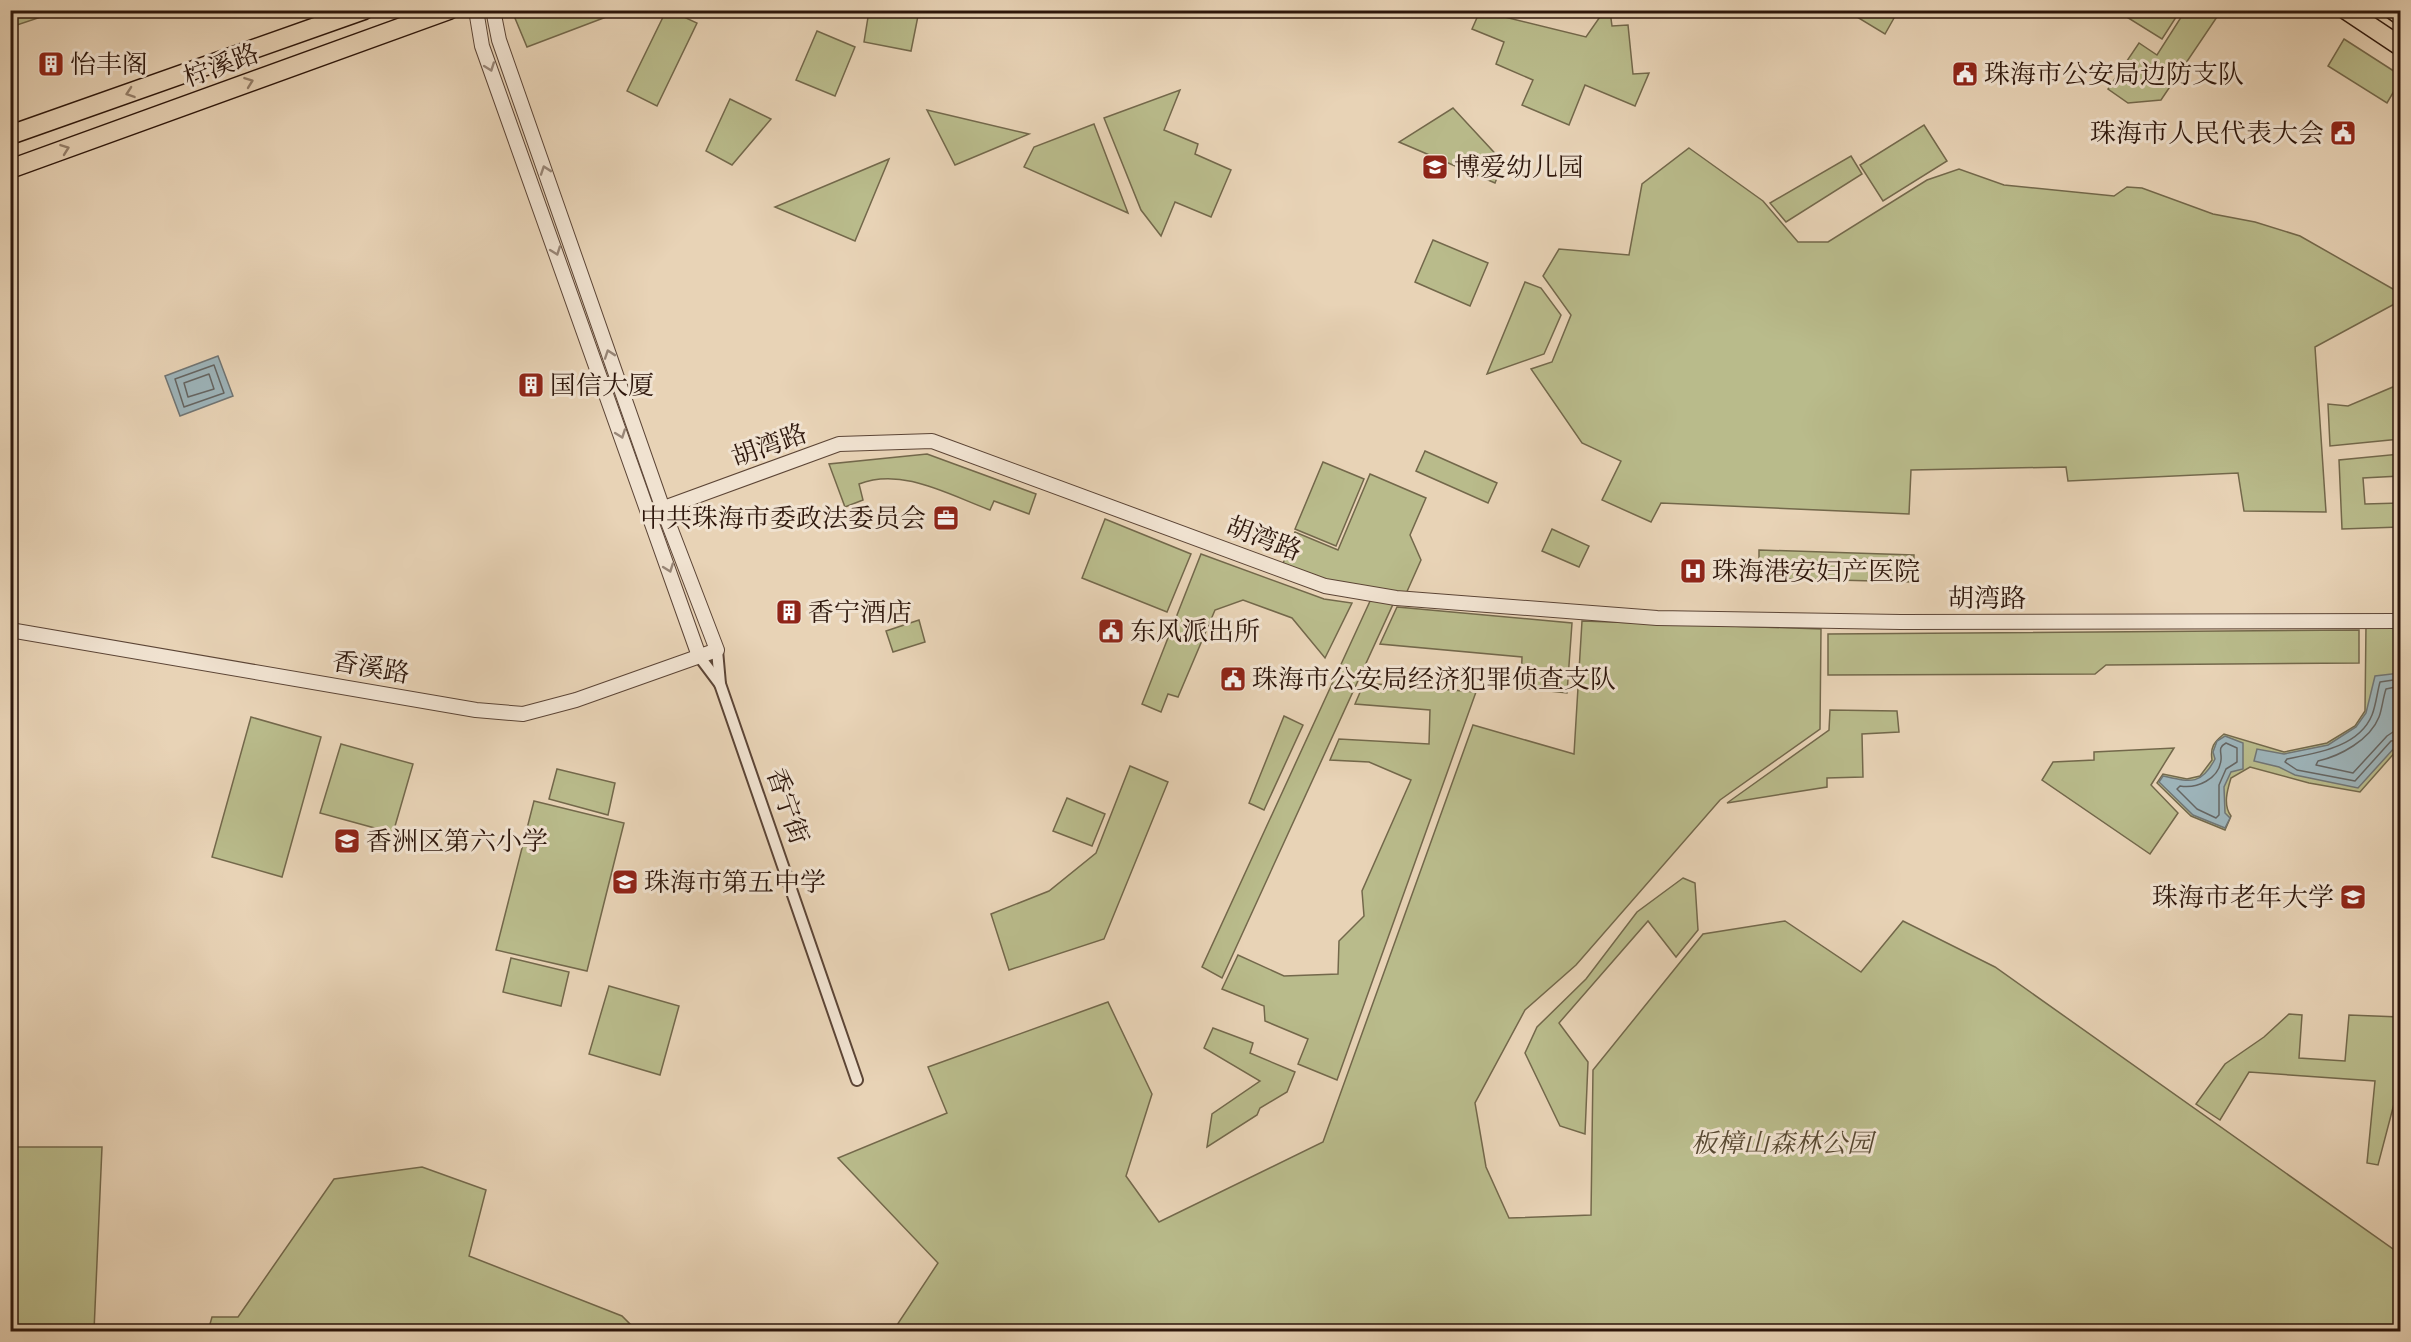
<svg xmlns="http://www.w3.org/2000/svg" width="2411" height="1342" viewBox="0 0 2411 1342" font-family="Cardo,'Noto Serif SC',serif">
<style>
.green{fill:#b9bb8b;stroke:#73684b;stroke-width:1.5}
.water{fill:#9db4ba;stroke:#707574;stroke-width:1.5}
.lines{fill:none;stroke-linecap:round;stroke-linejoin:round}
.shore{stroke:#656562;stroke-width:1.5}
.minor-casing{stroke:#5c4536;stroke-width:14}
.tertiary-casing{stroke:#5c4536;stroke-width:16}
.primary-casing{stroke:#2d160b;stroke-width:21}
.minor{stroke:#f0e2d0;stroke-width:10}
.tertiary{stroke:#f0e2d0;stroke-width:14}
.primary{stroke:#e8d3b6;stroke-width:18}
.oneway{stroke:#988677}
.oneway2{stroke:#947e69}
.labels{text-anchor:middle;stroke-width:6;stroke-linejoin:round;paint-order:stroke}
.poi-label{font-size:26px;fill:#2d160b;stroke:#f0e2d0;text-anchor:start}
.street-label{font-size:26px;fill:#2d160b;stroke:#f0e2d0}
.park-label{font-size:26px;font-style:italic;fill:#574831;stroke:#f0e2d0}
</style>
<rect width="100%" height="100%" fill="#e8d3b6"/>
<filter id="stains"><feTurbulence type="fractalNoise" baseFrequency=".00333" numOctaves="4"/><feColorMatrix values="0 0 0 0 .2 0 0 0 0 .09 0 0 0 0 .02 0 0 0 .5 -.17"/></filter>
<radialGradient id="worn" r=".72"><stop offset=".6" stop-color="#630" stop-opacity="0"/><stop offset="1" stop-color="#630" stop-opacity=".3"/></radialGradient>
<g class="green">
<path d="M 11,10 L 59,10 L 59,11 L 11,27 Z"/>
<path d="M 512,11 L 622,11 L 527,47 Z"/>
<path d="M 666,11 L 671,11 L 697,23 L 657,106 L 627,91 Z"/>
<path d="M 869,11 L 919,11 L 911,51 L 864,42 Z"/>
<path d="M 1480,11 L 1586,37 L 1604,11 L 1610,11 L 1612,26 L 1628,25 L 1633,74 L 1649,73 L 1635,106 L 1585,85 L 1569,125 L 1522,105 L 1533,80 L 1496,64 L 1504,42 L 1472,29 Z"/>
<path d="M 1898,11 L 1885,34 L 1847,11 L 1898,10 Z"/>
<path d="M 2117,11 L 2180,11 L 2162,39 Z"/>
<path d="M 2185,11 L 2221,11 L 2161,100 L 2128,103 L 2108,89 L 2139,43 L 2157,55 Z"/>
<path d="M 817,31 L 855,47 L 835,96 L 796,80 Z"/>
<path d="M 2344,39 L 2400,75 L 2400,81 L 2387,103 L 2328,66 Z"/>
<path d="M 1180,90 L 1164,130 L 1198,144 L 1195,154 L 1231,170 L 1211,217 L 1175,202 L 1161,236 L 1141,210 L 1104,118 Z"/>
<path d="M 730,99 L 771,119 L 732,165 L 706,151 Z"/>
<path d="M 1453,108 L 1503,162 L 1495,183 L 1399,142 Z"/>
<path d="M 927,110 L 1029,134 L 955,165 Z"/>
<path d="M 1094,124 L 1128,213 L 1024,167 L 1034,147 Z"/>
<path d="M 1924,125 L 1947,161 L 1883,201 L 1860,165 Z"/>
<path d="M 1689,148 L 1763,201 L 1798,242 L 1828,242 L 1927,180 L 1959,169 L 2004,185 L 2114,196 L 2127,187 L 2142,188 L 2213,214 L 2255,222 L 2300,236 L 2400,293 L 2400,301 L 2315,347 L 2326,512 L 2244,511 L 2238,473 L 2068,481 L 2066,467 L 1911,470 L 1909,514 L 1661,503 L 1651,522 L 1602,500 L 1621,461 L 1582,443 L 1531,369 L 1552,362 L 1571,315 L 1543,276 L 1559,249 L 1629,255 L 1642,184 Z"/>
<path d="M 1851,156 L 1862,174 L 1786,222 L 1770,203 Z"/>
<path d="M 889,159 L 855,241 L 775,207 Z"/>
<path d="M 1433,240 L 1488,263 L 1470,306 L 1415,282 Z"/>
<path d="M 1525,282 L 1541,288 L 1561,315 L 1544,354 L 1487,374 Z"/>
<path d="M 2400,384 L 2400,439 L 2330,446 L 2328,404 L 2348,406 Z"/>
<path d="M 1425,451 L 1497,483 L 1488,503 L 1416,471 Z"/>
<path d="M 927,454 L 1036,494 L 1029,514 L 994,501 L 990,510 C 949,495 902,467 859,484 L 863,500 L 845,507 L 829,464 Z"/>
<path d="M 2400,454 L 2400,476 L 2363,478 L 2365,504 L 2400,503 L 2400,527 L 2342,529 L 2339,460 Z"/>
<path d="M 1323,462 L 1364,479 L 1336,546 L 1295,529 Z"/>
<path d="M 1370,474 L 1426,498 L 1410,535 L 1421,560 L 1405,596 L 1325,583 L 1282,566 L 1295,532 L 1338,550 Z"/>
<path d="M 1105,519 L 1191,554 L 1167,612 L 1082,578 Z"/>
<path d="M 1552,529 L 1589,546 L 1579,567 L 1542,551 Z"/>
<path d="M 1759,550 L 1914,555 L 1913,582 L 1759,578 Z"/>
<path d="M 1201,554 L 1324,599 L 1352,603 L 1325,658 L 1292,618 L 1243,600 L 1215,610 L 1178,697 L 1168,694 L 1161,712 L 1142,704 Z"/>
<path d="M 1371,599 L 1394,602 L 1222,978 L 1202,967 Z"/>
<path d="M 1397,607 L 1572,623 L 1567,693 L 1521,688 L 1522,657 L 1380,644 Z"/>
<path d="M 919,620 L 925,642 L 893,652 L 886,631 Z"/>
<path d="M 1582,621 L 1821,629 L 1820,729 L 1720,800 L 1576,965 L 1525,1010 L 1475,1103 L 1486,1167 L 1509,1218 L 1591,1215 L 1593,1070 L 1703,934 L 1785,921 L 1861,972 L 1903,921 L 1995,967 L 2400,1254 L 2400,1331 L 893,1331 L 938,1263 L 838,1158 L 947,1113 L 928,1067 L 1108,1002 L 1152,1094 L 1126,1176 L 1159,1222 L 1323,1142 L 1473,725 L 1574,754 Z"/>
<path d="M 2400,624 L 2400,751 L 2397,750 L 2360,792 L 2309,783 L 2250,767 L 2231,778 C 2227,791 2223,805 2231,816 L 2225,830 L 2191,816 L 2157,783 L 2163,774 L 2187,779 L 2200,776 L 2212,760 C 2210,747 2214,742 2224,734 L 2284,752 L 2327,743 L 2355,726 L 2365,711 L 2366,625 Z"/>
<path d="M 2359,630 L 2359,663 L 2106,665 L 2095,674 L 1828,675 L 1828,634 Z"/>
<path d="M 1364,683 L 1476,692 L 1337,1080 L 1298,1064 L 1308,1039 L 1265,1021 L 1264,1006 L 1222,989 L 1238,955 L 1284,976 L 1338,974 L 1339,941 L 1364,916 L 1362,891 L 1411,780 L 1369,762 L 1330,760 L 1339,739 L 1429,744 L 1430,710 L 1355,704 Z"/>
<path d="M 1830,710 L 1897,711 L 1899,732 L 1862,734 L 1863,777 L 1827,778 L 1827,787 L 1727,803 L 1829,730 Z"/>
<path d="M 1284,716 L 1303,725 L 1264,810 L 1249,803 Z"/>
<path d="M 251,717 L 321,737 L 282,877 L 212,857 Z"/>
<path d="M 341,744 L 413,764 L 393,833 L 320,813 Z"/>
<path d="M 2174,748 L 2151,785 L 2178,813 L 2150,854 L 2042,780 L 2053,762 L 2094,760 L 2094,752 Z"/>
<path d="M 1130,766 L 1168,782 L 1104,939 L 1009,970 L 991,914 L 1049,891 L 1096,853 Z"/>
<path d="M 557,769 L 615,783 L 608,815 L 549,799 Z"/>
<path d="M 1067,798 L 1105,814 L 1092,846 L 1053,831 Z"/>
<path d="M 534,801 L 624,823 L 587,971 L 496,950 Z"/>
<path d="M 1683,878 L 1695,883 L 1698,930 L 1676,957 L 1648,921 L 1559,1023 L 1588,1062 L 1585,1134 L 1560,1126 L 1525,1053 L 1537,1027 L 1586,979 L 1637,912 Z"/>
<path d="M 511,958 L 569,972 L 561,1006 L 503,992 Z"/>
<path d="M 609,986 L 679,1006 L 660,1075 L 589,1054 Z"/>
<path d="M 2289,1014 L 2302,1015 L 2299,1058 L 2345,1061 L 2349,1015 L 2400,1017 L 2400,1081 L 2378,1165 L 2367,1163 L 2375,1081 L 2249,1072 L 2220,1120 L 2196,1104 L 2225,1064 L 2264,1037 Z"/>
<path d="M 1213,1028 L 1253,1043 L 1250,1053 L 1295,1072 L 1287,1092 L 1260,1108 L 1257,1115 L 1207,1147 L 1212,1114 L 1260,1081 L 1204,1048 Z"/>
<path d="M 11,1147 L 102,1147 L 94,1331 L 11,1331 Z"/>
<path d="M 422,1167 L 486,1190 L 469,1256 L 622,1316 L 637,1331 L 208,1331 L 212,1317 L 238,1317 L 334,1179 Z"/>
</g>
<g class="water">
<path d="M 218,356 L 233,396 L 180,416 L 165,376 Z"/>
<path d="M 2400,673 L 2400,747 L 2396,746 L 2358,788 L 2295,775 L 2279,767 L 2254,761 L 2257,749 L 2284,754 L 2328,745 L 2356,727 L 2366,713 L 2375,676 Z"/>
<path d="M 2225,736 L 2243,743 L 2243,769 L 2231,772 L 2224,787 L 2225,813 L 2230,818 L 2225,828 L 2193,815 L 2159,782 L 2163,776 C 2190,782 2201,786 2215,759 L 2213,752 L 2217,741 Z"/>
</g>
<g class="lines">
<g class="shore">
<path d="M 214,365 L 224,393 L 184,407 L 175,379 Z"/>
<path d="M 209,374 L 214,389 L 188,397 L 184,383 Z"/>
<path d="M 2400,679 L 2380,682 C 2377,693 2376,705 2372,715 C 2359,747 2317,753 2287,759 L 2285,762 L 2297,770 L 2355,781 L 2391,741 L 2400,740"/>
<path d="M 2400,686 L 2386,689 C 2383,698 2382,709 2379,717 C 2370,740 2340,756 2318,761 L 2316,765 L 2353,773 L 2387,736 L 2393,732 L 2400,733"/>
<path d="M 2226,743 L 2237,748 L 2237,762 L 2226,769 L 2219,785 L 2219,815 L 2216,818 L 2197,809 L 2177,789 L 2180,786 C 2197,789 2219,779 2221,760 C 2222,752 2217,748 2226,743 Z"/>
</g>
<defs>
<g id="minor">
<path d="M 717,650 L 720,684 L 857,1080"/>
<path d="M 699,656 L 720,684"/>
</g>
<g id="tertiary">
<path d="M 476,10 L 482,46 L 699,656"/>
<path d="M 650,513 L 839,444 L 932,441 L 1325,586 L 1396,598 L 1657,618 L 1901,622 L 2400,621"/>
<path d="M 10,630 L 476,710 L 523,714 L 576,700 L 717,650 L 663,509 L 499,40 L 493,10"/>
</g>
<g id="primary">
<path d="M 2346,10 L 2400,46"/>
<path d="M 2393,10 L 2400,15"/>
<path d="M 10,135 L 364,10"/>
<path d="M 10,169 L 449,10"/>
</g>
</defs>
<use href="#minor" class="minor-casing"/>
<use href="#tertiary" class="tertiary-casing"/>
<use href="#primary" class="primary-casing"/>
<use href="#minor" class="minor"/>
<use href="#tertiary" class="tertiary"/>
<use href="#primary" class="primary"/>
</g>
<defs><path id="oneway-chevron" d="M-2-3.5L2.5 0L-2 3.5" fill="none" stroke-width="1.6" stroke-linecap="round" stroke-linejoin="round" transform="scale(1.5)"/></defs>
<g class="oneway">
<use href="#oneway-chevron" transform="translate(490 67) rotate(70)"/>
<use href="#oneway-chevron" transform="translate(545 170) rotate(-109)"/>
<use href="#oneway-chevron" transform="translate(556 251) rotate(70)"/>
<use href="#oneway-chevron" transform="translate(609 354) rotate(-109)"/>
<use href="#oneway-chevron" transform="translate(621 434) rotate(70)"/>
<use href="#oneway-chevron" transform="translate(669 568) rotate(70)"/>
</g>
<g class="oneway2">
<use href="#oneway-chevron" transform="translate(249 82) rotate(-20)"/>
<use href="#oneway-chevron" transform="translate(130 93) rotate(161)"/>
<use href="#oneway-chevron" transform="translate(65 149) rotate(-20)"/>
</g>
<defs>
<symbol id="building-square" viewBox="-11 -11 22 22"><rect x="-9" y="-9" width="18" height="18" rx="4" fill="#8f2418" stroke="#f0e2d0"/><path d="M-4-6H4V6H1V3H-1V6H-4ZM-2.5-4.3h1.7v1.8h-1.7ZM.8-4.3h1.7v1.8H.8ZM-2.5-1h1.7V.8h-1.7ZM.8-1h1.7V.8H.8Z" fill="#fff"/></symbol>
<symbol id="civic-square" viewBox="-11 -11 22 22"><rect x="-9" y="-9" width="18" height="18" rx="4" fill="#8f2418" stroke="#f0e2d0"/><path d="M-.6-6.5H3V-4.5H.6V-3L4-1V1h2V6H-6V1h2V-1L-.6-3ZM-1.2 2.5V6h2.4V2.5Z" fill="#fff"/></symbol>
<symbol id="school-square" viewBox="-11 -11 22 22"><rect x="-9" y="-9" width="18" height="18" rx="4" fill="#8f2418" stroke="#f0e2d0"/><path d="M0-5L7-2L0 1L-7-2ZM-4 1L0 2.5L4 1V4Q0 6-4 4Z" fill="#fff"/></symbol>
<symbol id="office-square" viewBox="-11 -11 22 22"><rect x="-9" y="-9" width="18" height="18" rx="4" fill="#8f2418" stroke="#f0e2d0"/><path d="M-6-3h4V-5.5h4V-3h4V5H-6ZM-1-4.5V-3h2v-1.5ZM-6 0V1H6V0Z" fill="#fff"/></symbol>
<symbol id="hospital-square" viewBox="-11 -11 22 22"><rect x="-9" y="-9" width="18" height="18" rx="4" fill="#8f2418" stroke="#f0e2d0"/><path d="M-5-5h3v3.5h4V-5h3V5h-3V1.5h-4V5h-3Z" fill="#fff"/></symbol>
<symbol id="university-square" viewBox="-11 -11 22 22"><rect x="-9" y="-9" width="18" height="18" rx="4" fill="#8f2418" stroke="#f0e2d0"/><path d="M0-5L7-2L0 1L-7-2ZM-4 1L0 2.5L4 1V4Q0 6-4 4Z" fill="#fff"/></symbol>
</defs>
<g fill-rule="evenodd">
<use href="#building-square" x="36" y="49" width="30" height="30"/>
<use href="#civic-square" x="1950" y="59" width="30" height="30"/>
<use href="#civic-square" x="2328" y="118" width="30" height="30"/>
<use href="#school-square" x="1420" y="152" width="30" height="30"/>
<use href="#building-square" x="516" y="370" width="30" height="30"/>
<use href="#office-square" x="931" y="503" width="30" height="30"/>
<use href="#hospital-square" x="1678" y="556" width="30" height="30"/>
<use href="#building-square" x="774" y="597" width="30" height="30"/>
<use href="#civic-square" x="1096" y="616" width="30" height="30"/>
<use href="#civic-square" x="1218" y="664" width="30" height="30"/>
<use href="#school-square" x="332" y="826" width="30" height="30"/>
<use href="#school-square" x="610" y="867" width="30" height="30"/>
<use href="#university-square" x="2338" y="882" width="30" height="30"/>
</g>
<g class="labels">
<g class="poi-label">
<text x="70" y="73">怡丰阁</text>
<text x="1984" y="83">珠海市公安局边防支队</text>
<text x="2324" y="142" text-anchor="end">珠海市人民代表大会</text>
<text x="1454" y="176">博爱幼儿园</text>
<text x="550" y="394">国信大厦</text>
<text x="926" y="527" text-anchor="end">中共珠海市委政法委员会</text>
<text x="1712" y="580">珠海港安妇产医院</text>
<text x="808" y="621">香宁酒店</text>
<text x="1130" y="640">东风派出所</text>
<text x="1252" y="688">珠海市公安局经济犯罪侦查支队</text>
<text x="366" y="850">香洲区第六小学</text>
<text x="644" y="891">珠海市第五中学</text>
<text x="2334" y="906" text-anchor="end">珠海市老年大学</text>
</g>
<g class="street-label">
<text transform="translate(221 65) rotate(-20)" y="9">柠溪路</text>
<text transform="translate(769 445) rotate(-20)" y="9">胡湾路</text>
<text transform="translate(1264 538) rotate(21)" y="9">胡湾路</text>
<text x="1987" y="607">胡湾路</text>
<text transform="translate(371 667) rotate(10)" y="9">香溪路</text>
<text transform="translate(788 806) rotate(71)" y="9">香宁街</text>
</g>
<g class="park-label">
<text x="1782" y="1152">板樟山森林公园</text>
</g>
</g>
<rect width="2411" height="1342" fill="none" stroke="#e8d3b6" stroke-width="36"/>
<rect x="12" y="12" width="2387" height="1318" fill="none" stroke="#2d160b" stroke-width="3"/>
<rect x="18" y="18" width="2375" height="1306" fill="none" stroke="#2d160b" stroke-width="1.5"/>
<rect width="100%" height="100%" filter="url(#stains)"/>
<rect width="100%" height="100%" fill="url(#worn)"/>
</svg>
